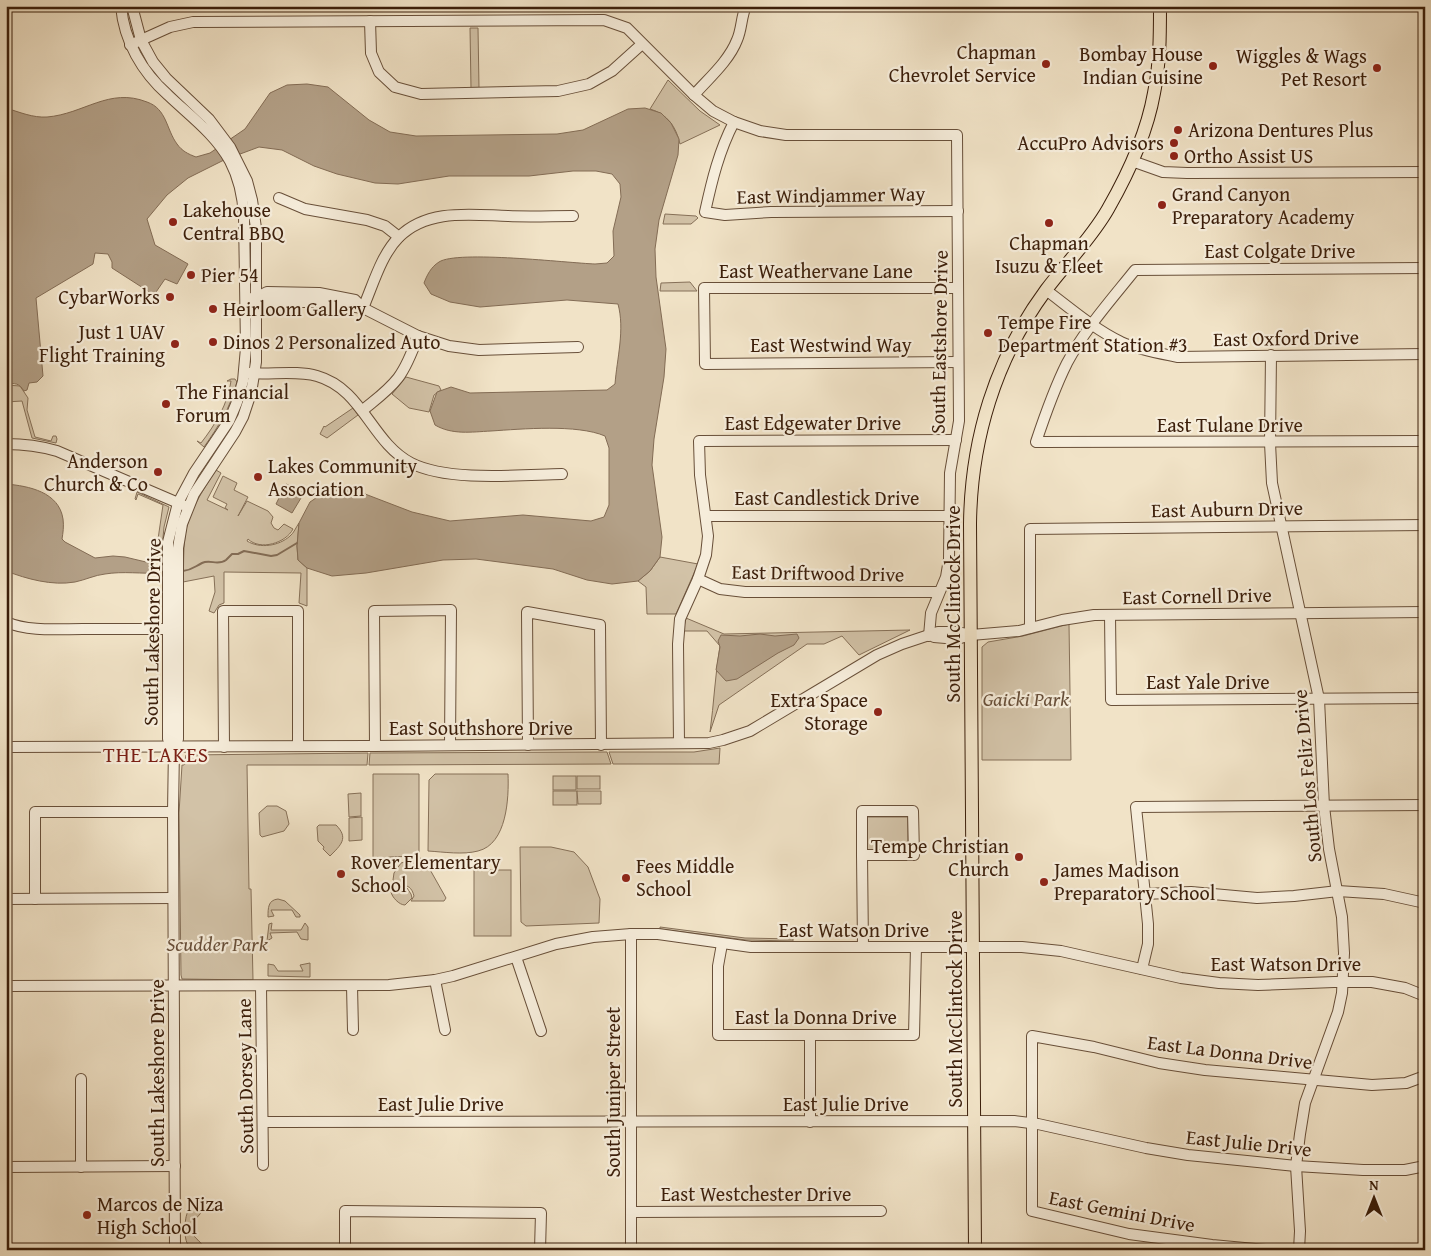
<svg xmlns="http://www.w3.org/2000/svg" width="1431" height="1256" viewBox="0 0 1431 1256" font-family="'Gentium Book Plus',serif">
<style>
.green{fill:#d2c2a7;stroke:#867058}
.water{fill:#b3a087;stroke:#836c55}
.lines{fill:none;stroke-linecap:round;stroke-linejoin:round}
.stream{stroke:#836c55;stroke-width:2}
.minor-casing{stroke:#684f39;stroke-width:12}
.major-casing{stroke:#3b1e0a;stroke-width:14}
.minor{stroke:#f6eddb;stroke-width:10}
.major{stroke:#f1e3c7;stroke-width:12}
.poi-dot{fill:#8f2418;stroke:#f6eddb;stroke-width:2}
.labels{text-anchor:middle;stroke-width:4.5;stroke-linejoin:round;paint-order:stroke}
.poi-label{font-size:20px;fill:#3b1e0a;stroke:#f6eddb;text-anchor:start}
.street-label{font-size:20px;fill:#3b1e0a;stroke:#f6eddb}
.park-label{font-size:20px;font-style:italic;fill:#684f39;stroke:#f6eddb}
.neighbourhood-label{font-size:21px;letter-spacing:1px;fill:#7a1f14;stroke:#f6eddb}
</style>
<rect width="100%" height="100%" fill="#f1e3c7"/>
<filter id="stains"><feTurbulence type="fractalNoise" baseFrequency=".004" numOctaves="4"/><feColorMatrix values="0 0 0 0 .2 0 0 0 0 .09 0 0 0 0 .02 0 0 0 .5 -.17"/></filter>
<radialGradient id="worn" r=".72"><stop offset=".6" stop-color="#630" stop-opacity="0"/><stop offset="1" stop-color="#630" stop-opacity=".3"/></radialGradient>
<g class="green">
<path d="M 470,28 L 478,28 L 479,88 L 471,88 Z"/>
<path d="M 668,80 L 700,111 L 720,125 L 680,144 C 676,126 667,114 650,109 Z"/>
<path d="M 665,214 L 696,216 L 698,218 L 691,224 L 663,224 Z"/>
<path d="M 690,282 L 697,291 L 660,291 L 661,283 Z"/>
<path d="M 406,377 L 439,386 L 441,390 L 434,395 L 429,412 L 409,408 L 392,394 Z"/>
<path d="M 231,379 L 235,379 L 237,382 C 231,407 218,427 204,447 L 197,441 L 201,443 C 215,425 228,404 231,381 L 227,381 Z"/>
<path d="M 6,385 L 20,386 L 28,398 L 27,410 L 35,437 L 51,441 L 53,436 L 56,436 L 57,439 L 56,443 L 32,438 L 22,401 L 6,402 Z"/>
<path d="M 353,408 L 358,415 L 327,438 L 320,434 L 324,426 L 325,427 Z"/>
<path d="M 216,470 L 221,473 L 207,500 L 228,510 L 225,508 L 227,504 L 213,497 L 223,476 L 237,483 L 234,490 L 248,497 L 238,516 L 247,501 L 268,511 L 273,517 L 271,523 L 274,528 L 278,530 L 284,524 L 293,529 C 286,543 260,551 248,539 L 247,541 C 260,549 279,546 290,536 C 294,533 296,527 299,523 L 297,546 L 298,560 L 307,568 L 307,606 L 299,603 L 301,573 L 224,572 L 224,603 L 219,605 L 214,613 L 209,611 L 215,592 L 214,576 L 183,582 C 184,567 183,551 185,536 C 188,512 203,490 216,470 Z"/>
<path d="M 137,492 L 169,507 L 164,527 L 161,559 L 154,558 L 156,546 L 157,546 L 163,505 L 138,494 L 136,500 L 135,499 Z"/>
<path d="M 660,557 L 698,564 L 676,614 L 647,614 L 646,587 L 638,581 L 650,571 Z"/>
<path d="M 686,618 L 724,634 L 910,630 L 859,655 L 842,636 L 824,644 L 807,644 L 719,705 L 710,732 C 714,703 715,675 720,646 L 707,631 L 683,631 Z"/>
<path d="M 1069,624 L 1071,760 L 982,760 L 982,647 L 988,642 L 1023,636 Z"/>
<path d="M 720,748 L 719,764 L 613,764 L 609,752 L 694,752 Z"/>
<path d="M 607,752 L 611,764 L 369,765 L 370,753 Z"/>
<path d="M 368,753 L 367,765 L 247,765 L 249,889 L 251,889 L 253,980 L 182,979 L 181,975 L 179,813 L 182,765 L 184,765 L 186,755 Z"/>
<path d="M 373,774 L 419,774 L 419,856 L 390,857 L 375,861 L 373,859 Z"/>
<path d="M 435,774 L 508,774 C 509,798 507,844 478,851 C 463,855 444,852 428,851 L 429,780 Z"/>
<rect x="553" y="776" width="23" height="14"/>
<rect x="577" y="776" width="23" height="13"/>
<rect x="553" y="791" width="24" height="14"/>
<path d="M 577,791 L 601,791 L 601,804 L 578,804 Z"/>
<path d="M 361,793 L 361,816 L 349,817 L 348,794 Z"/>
<path d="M 267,806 L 277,806 L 286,811 L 289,824 L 284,831 L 262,837 L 260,835 L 259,813 Z"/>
<path d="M 362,817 L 362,840 L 349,841 L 349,818 Z"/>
<path d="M 866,817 L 908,817 L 908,850 L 866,851 Z"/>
<path d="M 319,825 L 336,825 C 349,838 341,845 330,856 L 323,849 L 324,847 L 318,841 L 317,827 Z"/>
<path d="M 520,847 L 551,847 L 574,852 L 588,867 L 600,899 L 599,923 L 526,926 L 521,922 Z"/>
<path d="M 419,858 L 424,859 L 446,898 L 444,901 L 411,901 L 414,896 C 412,888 408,884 399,886 L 393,880 L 394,873 L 401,863 Z"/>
<rect x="474" y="870" width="37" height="66"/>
<path d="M 399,887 L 407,888 L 411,894 L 412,898 L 405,905 C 399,905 392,897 391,892 Z"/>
<path d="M 278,899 L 285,901 L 300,915 L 300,917 L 296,917 L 292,910 L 271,910 L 274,916 L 268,917 C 268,908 268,900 278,899 Z"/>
<path d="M 305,923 L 308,927 L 308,940 L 301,939 L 297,932 L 270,933 L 272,938 L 267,941 L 269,924 L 272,923 L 271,930 L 301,930 Z"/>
<path d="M 660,927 L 745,938 L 793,939 L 793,941 L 746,940 L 660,929 Z"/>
<path d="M 310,963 L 310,977 L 268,976 L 268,964 L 274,965 L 278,971 L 303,971 L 300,965 Z"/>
<path d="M 205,1196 C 204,1200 205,1205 204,1208 C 201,1216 189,1221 192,1231 C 193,1239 203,1241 204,1250 L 191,1250 C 186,1243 185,1238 185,1230 C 185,1213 188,1205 205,1196 Z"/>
</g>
<g class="water">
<path d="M 307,84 L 328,87 L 369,120 L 390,132 L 416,136 L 557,134 L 583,130 L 628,109 L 645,108 L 661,113 L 671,123 L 679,139 L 678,155 L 659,220 L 655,249 L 656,277 L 666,349 L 664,377 L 654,439 L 652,465 L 662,537 L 660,557 L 650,571 L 638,581 L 612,584 L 587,580 L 553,569 L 476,559 L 443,560 L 366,573 L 332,576 L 307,568 L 298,560 L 297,546 L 299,523 L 310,502 L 328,490 L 352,489 L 412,512 L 450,521 L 523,515 L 591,521 L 604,517 L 609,505 L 609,448 L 605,436 C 577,424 522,429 491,431 C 471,432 452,435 435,425 L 430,411 L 437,392 L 451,387 L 470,393 L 607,390 L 615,384 C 617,358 625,330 618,304 L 567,300 L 480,307 L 450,302 L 431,294 L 424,283 C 427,275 431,267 439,262 C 457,250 568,263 595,264 L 607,263 L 614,256 L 613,231 L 621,197 L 620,184 L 612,174 L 596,171 L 573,171 L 529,176 L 449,176 L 398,184 L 375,183 L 337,174 L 314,166 L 282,150 L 259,147 L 224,160 L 188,178 L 167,195 L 147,219 L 155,245 L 188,264 L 177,284 L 165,279 L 154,295 L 112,268 L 112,262 L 108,254 L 95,253 L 93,264 L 36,298 L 43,376 L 37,382 L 29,383 L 27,390 L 24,391 C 19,383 15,383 6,384 L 6,108 C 19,112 33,118 47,117 C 84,114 109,87 147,102 C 167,109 166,129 177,144 C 182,151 188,154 196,157 L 210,153 L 245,129 L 270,93 L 287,85 Z"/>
<path d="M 6,484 C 29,486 59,492 63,519 C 64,526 63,533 62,539 L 65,542 L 95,558 L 113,556 L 125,557 L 146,562 L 160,567 L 160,573 C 142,574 123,571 105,574 C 95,575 85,580 75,582 C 52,586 27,579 6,571 Z"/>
<path d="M 286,484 L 304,493 L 292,513 L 276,504 Z"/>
<path d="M 760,634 L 775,636 L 797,634 L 799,638 L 794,645 L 778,653 L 737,679 L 726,681 L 716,670 L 720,647 L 718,641 L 721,635 L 740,636 Z"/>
</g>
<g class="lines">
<path class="stream" d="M 183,571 C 192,570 194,567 202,563 C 210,559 218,566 226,560 C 228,558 230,556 232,554 L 238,554 L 244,551 L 271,556 L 277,555 L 297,543"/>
<defs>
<g id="minor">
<path d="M 121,6 C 124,41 142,72 168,95 C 190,116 215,134 230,161 C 239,178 243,198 244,216 L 246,348 L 243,381 L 237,402 L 229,421 L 194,473 L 178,503 L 168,542 L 168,739 L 174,747"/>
<path d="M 132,6 L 141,40 L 153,62 L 166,78 L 209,119 L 230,147 L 247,181 L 252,200 L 256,228 L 256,362 L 251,393 L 243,417 L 235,432 L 194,494 L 182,524 L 178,548 L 178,739 L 174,747 L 173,812 L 175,1250"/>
<path d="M 370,21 L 371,53 L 379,72 L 395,87 L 421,94 L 558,91 L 589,84 L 612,71 L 642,44"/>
<path d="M 130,45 L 170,27 L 193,22 L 604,20 L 627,28 L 694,95 L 713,111 L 734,122 L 760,131 L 786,135 L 957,135 L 959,421 L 950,473 L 949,559 L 946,577 L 931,613 L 929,636"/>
<path d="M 694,95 C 708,79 729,61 737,40 C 742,29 741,17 746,6"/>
<path d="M 734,122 C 719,151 712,180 705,212 L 725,215 L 771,212 L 958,211"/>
<path d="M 1132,161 L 1163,172 L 1187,173 L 1425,172"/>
<path d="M 279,198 L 305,209 L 367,220 L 385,226 L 399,237"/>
<path d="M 1425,268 L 1135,270 C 1111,300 1085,329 1067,363 C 1054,389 1045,415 1036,442 L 1425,441"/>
<path d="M 958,288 L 704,288 L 705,364 L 958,362"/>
<path d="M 1046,290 C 1070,308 1094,329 1121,342 C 1139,350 1158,353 1178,357 L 1425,354"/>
<path d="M 257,297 L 263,302 L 317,302 L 363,308 L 418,336 L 449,346 L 479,350 L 578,347"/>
<path d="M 252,298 L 257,297 L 267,292 L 319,293 L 355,300 L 363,308"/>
<path d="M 363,308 C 373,285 381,255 399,237 C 428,208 472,215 508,216 C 530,217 552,216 573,216"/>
<path d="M 1271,355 L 1270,443 L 1272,483 L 1319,699 L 1324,806 L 1329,849 L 1342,917 L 1344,953 L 1342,993 L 1338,1012 L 1305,1103 L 1300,1134 L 1296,1166 L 1300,1231 L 1299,1250"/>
<path d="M 249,373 C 270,375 297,370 317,376 C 363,389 371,442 411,463 C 448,482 520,475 562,474"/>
<path d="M 363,410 C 375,400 388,391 398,378 C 407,366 413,350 418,336"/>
<path d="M 6,444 C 24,444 40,446 57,451 L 183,505"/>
<path d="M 706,516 L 948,516"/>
<path d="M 698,579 L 720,589 L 745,592 L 939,592"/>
<path d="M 1110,615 L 1111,700 L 1425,698"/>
<path d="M 6,622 C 29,632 58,629 83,629 C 112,629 142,629 172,629"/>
<path d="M 1030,628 L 1030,529 L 1425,525"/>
<path d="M 934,637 L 957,639 L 971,635 L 1019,631 L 1062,620 L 1094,615 L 1425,612"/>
<path d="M 679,743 L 678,644 L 680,619 L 698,579 L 706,555 L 708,536 L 700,475 L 699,441 L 956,440"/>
<path d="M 528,745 L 527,612 L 600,625 L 601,745"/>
<path d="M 375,746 L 374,611 L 451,610 L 450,745"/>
<path d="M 6,747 L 375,746 L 709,743 L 723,740 L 750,731 L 877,655 L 902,644 L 938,632 L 957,632 L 971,635"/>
<path d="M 224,747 L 223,611 L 298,611 L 298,746"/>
<path d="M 862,811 L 913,811 L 914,855 L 862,855 Z"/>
<path d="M 862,855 L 863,947"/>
<path d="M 1144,894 L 1191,892 L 1257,898 L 1294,896 L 1338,891 L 1384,894 L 1425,903"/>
<path d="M 6,899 L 173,898"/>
<path d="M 35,899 L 35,812 L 173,812"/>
<path d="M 631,934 L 631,1250"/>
<path d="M 722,944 L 718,966 L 718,1035 L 914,1035 L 916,947"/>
<path d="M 516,957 L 541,1031"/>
<path d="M 1142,969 L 1148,944 L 1148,924 L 1136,807 L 1425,805"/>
<path d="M 435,980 L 445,1030"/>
<path d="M 6,986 L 389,985 L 435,980 L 453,976 L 556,944 L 593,937 L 631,934 L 658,934 L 751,947 L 1022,947 L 1061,951 L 1181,978 L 1219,983 L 1258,985 L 1334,982 L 1372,982 L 1405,988 L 1425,996"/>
<path d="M 261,986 L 263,1165"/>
<path d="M 352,986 L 353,1030"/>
<path d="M 81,1079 L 81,1167"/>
<path d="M 263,1122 L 1014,1121 L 1038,1124 L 1146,1148 L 1188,1155 L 1296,1166 L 1363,1170 L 1405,1170 L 1425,1166"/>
<path d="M 810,1122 L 810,1035"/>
<path d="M 6,1167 L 175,1166"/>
<path d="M 631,1212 L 881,1211"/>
<path d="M 345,1250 L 345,1211 L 541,1213 L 540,1250"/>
<path d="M 1266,1250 L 1212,1245 L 1129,1234 L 1032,1211 L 1032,1036 L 1094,1047 L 1159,1063 L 1205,1070 L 1372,1085 L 1406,1083 L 1425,1076"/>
</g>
<path id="major" d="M 975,1250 L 970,524 C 971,440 995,359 1046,290 C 1066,263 1091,239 1108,209 C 1128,174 1147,133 1154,93 C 1160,64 1160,35 1160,6"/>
</defs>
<use href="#minor" class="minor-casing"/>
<use href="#major" class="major-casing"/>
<use href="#minor" class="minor"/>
<use href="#major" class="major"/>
</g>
<g class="poi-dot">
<circle cx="1046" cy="64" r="5"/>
<circle cx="1213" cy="66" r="5"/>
<circle cx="1377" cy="68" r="5"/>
<circle cx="1178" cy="130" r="5"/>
<circle cx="1174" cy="143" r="5"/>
<circle cx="1174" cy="156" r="5"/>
<circle cx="1162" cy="205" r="5"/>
<circle cx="173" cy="222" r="5"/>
<circle cx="1049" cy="223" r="5"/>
<circle cx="191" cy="275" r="5"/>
<circle cx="170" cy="297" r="5"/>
<circle cx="213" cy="309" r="5"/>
<circle cx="988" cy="333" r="5"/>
<circle cx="213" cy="342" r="5"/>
<circle cx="175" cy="344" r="5"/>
<circle cx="166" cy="404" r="5"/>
<circle cx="158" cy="472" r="5"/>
<circle cx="258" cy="477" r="5"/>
<circle cx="878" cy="712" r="5"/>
<circle cx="1019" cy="857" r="5"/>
<circle cx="341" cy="874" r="5"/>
<circle cx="626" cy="878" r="5"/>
<circle cx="1044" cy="882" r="5"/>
<circle cx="87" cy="1215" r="5"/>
</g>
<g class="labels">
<g class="poi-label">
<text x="1036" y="59" text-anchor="end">Chapman<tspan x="1036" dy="23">Chevrolet Service</tspan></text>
<text x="1203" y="61" text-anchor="end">Bombay House<tspan x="1203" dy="23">Indian Cuisine</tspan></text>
<text x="1367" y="63" text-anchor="end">Wiggles &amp; Wags<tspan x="1367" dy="23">Pet Resort</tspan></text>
<text x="1188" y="137">Arizona Dentures Plus</text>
<text x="1164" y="150" text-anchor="end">AccuPro Advisors</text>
<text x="1184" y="163">Ortho Assist US</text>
<text x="1172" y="201">Grand Canyon<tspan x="1172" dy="23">Preparatory Academy</tspan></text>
<text x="183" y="217">Lakehouse<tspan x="183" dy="23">Central BBQ</tspan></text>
<text x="1049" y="250" text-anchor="middle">Chapman<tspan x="1049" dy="23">Isuzu &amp; Fleet</tspan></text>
<text x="201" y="282">Pier 54</text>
<text x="160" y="304" text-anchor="end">CybarWorks</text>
<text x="223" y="316">Heirloom Gallery</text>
<text x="998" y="329">Tempe Fire<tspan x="998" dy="23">Department Station #3</tspan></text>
<text x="165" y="339" text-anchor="end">Just 1 UAV<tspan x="165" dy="23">Flight Training</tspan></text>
<text x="223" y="349">Dinos 2 Personalized Auto</text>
<text x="176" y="399">The Financial<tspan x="176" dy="23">Forum</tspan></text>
<text x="148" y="468" text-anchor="end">Anderson<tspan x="148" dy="23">Church &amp; Co</tspan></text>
<text x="268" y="473">Lakes Community<tspan x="268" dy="23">Association</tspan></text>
<text x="868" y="707" text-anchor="end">Extra Space<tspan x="868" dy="23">Storage</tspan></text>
<text x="1009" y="853" text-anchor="end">Tempe Christian<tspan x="1009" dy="23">Church</tspan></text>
<text x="351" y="869">Rover Elementary<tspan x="351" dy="23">School</tspan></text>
<text x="636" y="873">Fees Middle<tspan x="636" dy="23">School</tspan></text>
<text x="1054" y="877">James Madison<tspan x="1054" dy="23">Preparatory School</tspan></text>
<text x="97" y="1211">Marcos de Niza<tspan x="97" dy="23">High School</tspan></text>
</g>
<g class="street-label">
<text transform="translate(831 195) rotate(-1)" y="7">East Windjammer Way</text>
<text x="1280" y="258">East Colgate Drive</text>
<text x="816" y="278">East Weathervane Lane</text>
<text transform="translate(1286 338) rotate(-1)" y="7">East Oxford Drive</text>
<text transform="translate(939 342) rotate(-89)" y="7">South Eastshore Drive</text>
<text x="831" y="352">East Westwind Way</text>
<text x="813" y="430">East Edgewater Drive</text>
<text x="1230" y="432">East Tulane Drive</text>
<text x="827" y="505">East Candlestick Drive</text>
<text transform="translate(1227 509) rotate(-1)" y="7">East Auburn Drive</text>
<text transform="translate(818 573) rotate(1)" y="7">East Driftwood Drive</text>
<text transform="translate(1197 596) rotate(-1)" y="7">East Cornell Drive</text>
<text transform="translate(953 604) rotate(-90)" y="7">South McClintock Drive</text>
<text transform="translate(152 632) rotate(-89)" y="7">South Lakeshore Drive</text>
<text x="1208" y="689">East Yale Drive</text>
<text x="481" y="735">East Southshore Drive</text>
<text transform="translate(1307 776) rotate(-95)" y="7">South Los Feliz Drive</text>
<text x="854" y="937">East Watson Drive</text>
<text x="1286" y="971">East Watson Drive</text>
<text transform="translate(955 1009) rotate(-90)" y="7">South McClintock Drive</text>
<text x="816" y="1024">East la Donna Drive</text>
<text transform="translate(1230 1052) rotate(7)" y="7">East La Donna Drive</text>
<text transform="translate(157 1073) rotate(-90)" y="7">South Lakeshore Drive</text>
<text transform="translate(245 1076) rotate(-91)" y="7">South Dorsey Lane</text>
<text transform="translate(613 1092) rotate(-90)" y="7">South Juniper Street</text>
<text x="441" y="1111">East Julie Drive</text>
<text x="846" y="1111">East Julie Drive</text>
<text transform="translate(1249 1143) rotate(6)" y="7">East Julie Drive</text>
<text x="756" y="1201">East Westchester Drive</text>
<text transform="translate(1122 1211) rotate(11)" y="7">East Gemini Drive</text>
</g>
<g class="park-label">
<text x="1026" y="706">Gaicki Park</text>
<text x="217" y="951">Scudder Park</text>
</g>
<g class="neighbourhood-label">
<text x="156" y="762">THE LAKES</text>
</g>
</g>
<rect width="1431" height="1256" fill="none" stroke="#f1e3c7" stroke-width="25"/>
<rect x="8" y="8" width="1416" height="1241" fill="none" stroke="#3b1e0a" stroke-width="2.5"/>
<rect x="12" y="12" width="1406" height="1231" fill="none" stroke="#3b1e0a"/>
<g transform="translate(1374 1198)" stroke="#f6eddb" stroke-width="4" paint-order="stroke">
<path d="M0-4L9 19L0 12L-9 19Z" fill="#3b1e0a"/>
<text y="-8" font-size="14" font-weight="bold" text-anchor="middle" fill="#3b1e0a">N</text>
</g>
<rect width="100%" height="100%" filter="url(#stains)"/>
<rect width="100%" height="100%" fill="url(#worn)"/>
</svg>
